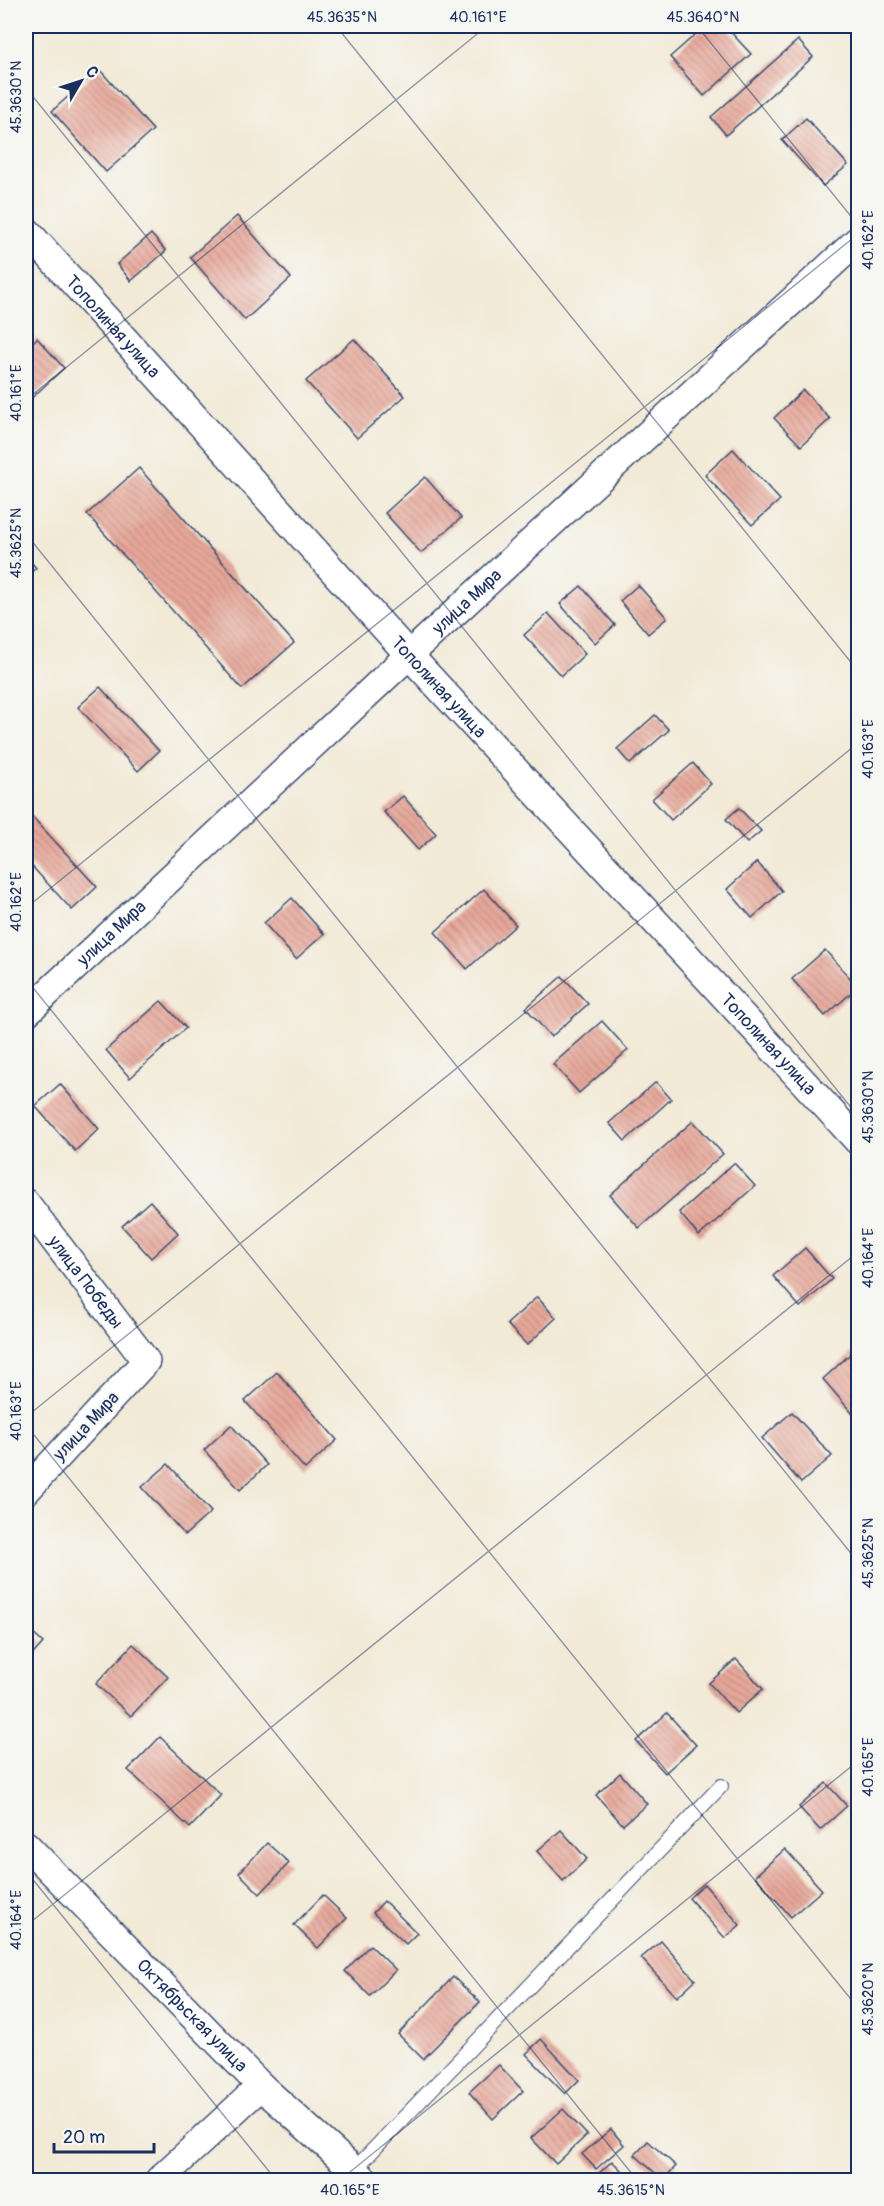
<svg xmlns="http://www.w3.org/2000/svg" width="884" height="2206" viewBox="0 0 884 2206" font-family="Pangolin,sans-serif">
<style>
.building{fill:url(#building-back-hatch)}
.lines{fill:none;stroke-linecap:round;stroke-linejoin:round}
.service-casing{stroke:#3b4b70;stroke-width:16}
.minor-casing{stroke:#3b4b70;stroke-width:30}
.service{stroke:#fff;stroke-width:14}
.minor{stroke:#fff;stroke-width:27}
.ticks{fill:none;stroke:#1b2f5e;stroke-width:1.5;stroke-opacity:0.45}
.labels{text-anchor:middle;stroke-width:4.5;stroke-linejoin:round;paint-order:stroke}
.street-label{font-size:18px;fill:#1b2f5e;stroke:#f6f6f2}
.neatline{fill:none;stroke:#1b2f5e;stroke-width:2}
.ticks-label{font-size:15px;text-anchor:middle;fill:#1b2f5e}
</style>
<defs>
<pattern id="building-back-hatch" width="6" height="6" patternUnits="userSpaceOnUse" patternTransform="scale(1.5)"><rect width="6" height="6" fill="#e8a89a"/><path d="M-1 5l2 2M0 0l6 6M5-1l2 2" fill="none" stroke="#bb8981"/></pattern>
</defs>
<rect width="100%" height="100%" fill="#f6f6f2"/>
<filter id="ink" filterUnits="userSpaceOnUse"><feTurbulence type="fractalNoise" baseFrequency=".0167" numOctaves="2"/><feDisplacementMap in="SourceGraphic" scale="12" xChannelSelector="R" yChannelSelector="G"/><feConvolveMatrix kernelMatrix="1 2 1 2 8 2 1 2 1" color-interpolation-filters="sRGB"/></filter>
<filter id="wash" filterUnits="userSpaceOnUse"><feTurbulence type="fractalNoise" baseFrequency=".008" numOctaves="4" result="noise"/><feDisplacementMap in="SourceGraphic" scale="24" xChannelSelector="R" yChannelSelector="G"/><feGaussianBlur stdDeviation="1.35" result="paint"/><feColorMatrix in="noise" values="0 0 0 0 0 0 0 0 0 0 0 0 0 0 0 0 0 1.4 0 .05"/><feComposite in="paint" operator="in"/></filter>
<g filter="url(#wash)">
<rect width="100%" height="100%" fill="#f2ead7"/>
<g id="blocks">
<g class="building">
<path d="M 705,26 L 725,26 L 751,54 L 704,96 L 670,57 Z"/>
<path d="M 798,40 L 813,57 L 726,135 L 711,117 Z"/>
<path d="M 99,69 L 153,130 L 106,172 L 52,111 Z"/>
<path d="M 806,118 L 848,165 L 823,186 L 782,140 Z"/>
<path d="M 237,216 L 291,278 L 245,320 L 190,257 Z"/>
<path d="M 151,234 L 166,251 L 131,281 L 117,264 Z"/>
<path d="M 37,338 L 64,368 L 26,403 L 26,349 Z"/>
<path d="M 354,339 L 405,396 L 357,438 L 306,381 Z"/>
<path d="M 803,390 L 830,419 L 801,446 L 774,418 Z"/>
<path d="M 733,449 L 780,500 L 752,525 L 705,475 Z"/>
<path d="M 139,468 L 294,643 L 242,689 L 87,514 Z"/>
<path d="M 425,477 L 461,518 L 421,553 L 385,513 Z"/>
<path d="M 26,556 L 36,568 L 26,577 Z"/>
<path d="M 638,585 L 667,618 L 648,634 L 620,601 Z"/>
<path d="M 581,586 L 615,625 L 595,643 L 560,604 Z"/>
<path d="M 548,613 L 585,654 L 561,676 L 524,635 Z"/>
<path d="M 100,687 L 159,751 L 138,771 L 78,707 Z"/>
<path d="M 655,715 L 669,730 L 630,764 L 617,749 Z"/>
<path d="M 693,763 L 711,784 L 671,820 L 652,799 Z"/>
<path d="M 403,796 L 436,834 L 418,850 L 384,812 Z"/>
<path d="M 739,808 L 761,831 L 747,843 L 726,819 Z"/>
<path d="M 26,810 L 97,887 L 72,910 L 26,860 Z"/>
<path d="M 757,862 L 782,891 L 752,918 L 727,889 Z"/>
<path d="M 484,889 L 516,925 L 467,969 L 435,932 Z"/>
<path d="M 292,898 L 324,934 L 296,959 L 264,923 Z"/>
<path d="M 825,950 L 858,987 L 825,1016 L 792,979 Z"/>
<path d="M 562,976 L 588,1004 L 551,1037 L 526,1008 Z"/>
<path d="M 161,1001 L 186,1028 L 130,1078 L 106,1050 Z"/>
<path d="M 602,1021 L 628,1050 L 579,1093 L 553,1064 Z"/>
<path d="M 656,1082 L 671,1099 L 625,1141 L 609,1123 Z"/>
<path d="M 60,1084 L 99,1129 L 75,1151 L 35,1106 Z"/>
<path d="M 693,1121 L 723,1154 L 639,1228 L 610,1195 Z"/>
<path d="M 734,1163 L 755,1186 L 699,1236 L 679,1212 Z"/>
<path d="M 150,1201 L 178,1233 L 151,1258 L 122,1226 Z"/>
<path d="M 805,1248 L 832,1279 L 800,1307 L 773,1276 Z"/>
<path d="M 537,1297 L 556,1318 L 527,1345 L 507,1324 Z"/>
<path d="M 858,1347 L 858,1420 L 823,1379 Z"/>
<path d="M 277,1372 L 337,1440 L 305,1469 L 245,1401 Z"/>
<path d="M 792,1412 L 832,1456 L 801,1483 L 762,1438 Z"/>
<path d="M 231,1425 L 267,1465 L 240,1490 L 204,1450 Z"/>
<path d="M 168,1464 L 211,1512 L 185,1535 L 142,1487 Z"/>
<path d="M 26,1627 L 43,1643 L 26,1662 Z"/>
<path d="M 133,1644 L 168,1677 L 131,1716 L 96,1684 Z"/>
<path d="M 736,1659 L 763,1689 L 736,1713 L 709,1683 Z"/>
<path d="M 667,1713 L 696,1745 L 665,1773 L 636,1741 Z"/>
<path d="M 160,1737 L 221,1795 L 190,1828 L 128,1770 Z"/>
<path d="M 620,1773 L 647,1804 L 623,1825 L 596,1795 Z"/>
<path d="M 826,1783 L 847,1806 L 820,1830 L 799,1807 Z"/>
<path d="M 561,1830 L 587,1859 L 563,1881 L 537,1851 Z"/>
<path d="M 267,1843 L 289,1863 L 260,1894 L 239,1873 Z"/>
<path d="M 785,1849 L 822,1890 L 791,1917 L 755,1876 Z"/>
<path d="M 704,1884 L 740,1925 L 725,1938 L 689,1898 Z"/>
<path d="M 323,1895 L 347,1918 L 318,1948 L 294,1925 Z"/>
<path d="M 384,1901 L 417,1933 L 406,1944 L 373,1913 Z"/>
<path d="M 661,1941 L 695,1980 L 677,1997 L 641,1958 Z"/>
<path d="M 370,1945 L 396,1970 L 370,1996 L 345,1971 Z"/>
<path d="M 453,1977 L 480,2002 L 423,2059 L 398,2034 Z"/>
<path d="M 541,2039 L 579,2080 L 565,2094 L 526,2054 Z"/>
<path d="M 499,2065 L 523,2091 L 493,2119 L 469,2092 Z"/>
<path d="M 563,2109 L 587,2135 L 556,2164 L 531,2138 Z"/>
<path d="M 611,2129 L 624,2145 L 596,2169 L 582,2154 Z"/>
<path d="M 648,2141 L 676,2166 L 663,2180 L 635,2155 Z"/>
<path d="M 612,2161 L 631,2180 L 592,2180 Z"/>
</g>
</g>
</g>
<g filter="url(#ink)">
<use href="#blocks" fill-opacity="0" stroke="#3b4b70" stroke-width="1.5"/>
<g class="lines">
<defs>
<path id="service" d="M 354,2170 L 721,1786"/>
<g id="minor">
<path id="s1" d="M 26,230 L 409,655 L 858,1141"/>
<path id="s2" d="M 26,1013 L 409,655 L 858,240"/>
<path id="s3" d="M 26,1203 L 146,1361 L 26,1491"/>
<path id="s4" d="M 26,1845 L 261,2086 L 365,2180"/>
<path d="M 159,2180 L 261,2086"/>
</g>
</defs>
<use href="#service" class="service-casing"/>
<use href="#minor" class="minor-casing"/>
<use href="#service" class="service"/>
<use href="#minor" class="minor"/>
</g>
</g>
<path class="ticks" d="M 336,26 L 858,671M 697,26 L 858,225M 26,88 L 858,1116M 26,400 L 487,26M 26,534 L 858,1562M 26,908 L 858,234M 26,979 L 858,2008M 26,1417 L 858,743M 26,1425 L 637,2180M 26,1871 L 276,2180M 26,1926 L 858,1252M 340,2180 L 858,1761"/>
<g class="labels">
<g class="street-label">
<text dy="6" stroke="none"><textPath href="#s1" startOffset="130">Тополиная улица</textPath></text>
<text dy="6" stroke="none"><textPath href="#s2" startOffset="603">улица Мира</textPath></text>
<text dy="6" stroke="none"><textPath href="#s1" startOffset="616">Тополиная улица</textPath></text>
<text dy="6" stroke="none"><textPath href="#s2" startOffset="117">улица Мира</textPath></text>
<text dy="6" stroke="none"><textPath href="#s1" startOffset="1102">Тополиная улица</textPath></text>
<text dy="6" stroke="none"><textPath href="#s3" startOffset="99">улица Победы</textPath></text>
<text transform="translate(86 1426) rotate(-47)" y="6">улица Мира</text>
<text dy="6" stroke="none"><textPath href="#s4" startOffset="238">Октябрьская улица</textPath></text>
</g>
</g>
<rect width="884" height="2206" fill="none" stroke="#f6f6f2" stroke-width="66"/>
<g transform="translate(81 81) rotate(51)" stroke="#f6f6f2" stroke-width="4.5" paint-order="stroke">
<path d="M0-4.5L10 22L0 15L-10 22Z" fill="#1b2f5e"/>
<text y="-9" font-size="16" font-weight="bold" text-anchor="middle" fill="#1b2f5e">С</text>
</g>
<path d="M54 2143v9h100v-9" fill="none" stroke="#1b2f5e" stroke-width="3"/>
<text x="63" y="2143" font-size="18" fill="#1b2f5e" stroke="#f6f6f2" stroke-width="4.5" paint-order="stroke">20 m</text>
<rect x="33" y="33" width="818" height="2140" class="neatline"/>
<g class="ticks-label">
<text x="342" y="22">45.3635°N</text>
<text x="478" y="22">40.161°E</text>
<text x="703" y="22">45.3640°N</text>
<text transform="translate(16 97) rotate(-90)" y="5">45.3630°N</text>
<text transform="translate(868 240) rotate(-90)" y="5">40.162°E</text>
<text transform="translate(16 393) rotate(-90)" y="5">40.161°E</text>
<text transform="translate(16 543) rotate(-90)" y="5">45.3625°N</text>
<text transform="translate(868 749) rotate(-90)" y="5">40.163°E</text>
<text transform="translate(16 902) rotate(-90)" y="5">40.162°E</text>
<text transform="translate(868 1107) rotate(-90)" y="5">45.3630°N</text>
<text transform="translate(868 1258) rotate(-90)" y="5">40.164°E</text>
<text transform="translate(16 1411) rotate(-90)" y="5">40.163°E</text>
<text transform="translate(868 1553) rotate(-90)" y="5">45.3625°N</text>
<text transform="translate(868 1767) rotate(-90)" y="5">40.165°E</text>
<text transform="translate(16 1920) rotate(-90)" y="5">40.164°E</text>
<text transform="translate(868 1999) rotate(-90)" y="5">45.3620°N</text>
<text x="350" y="2195">40.165°E</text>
<text x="631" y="2195">45.3615°N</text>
</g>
</svg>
